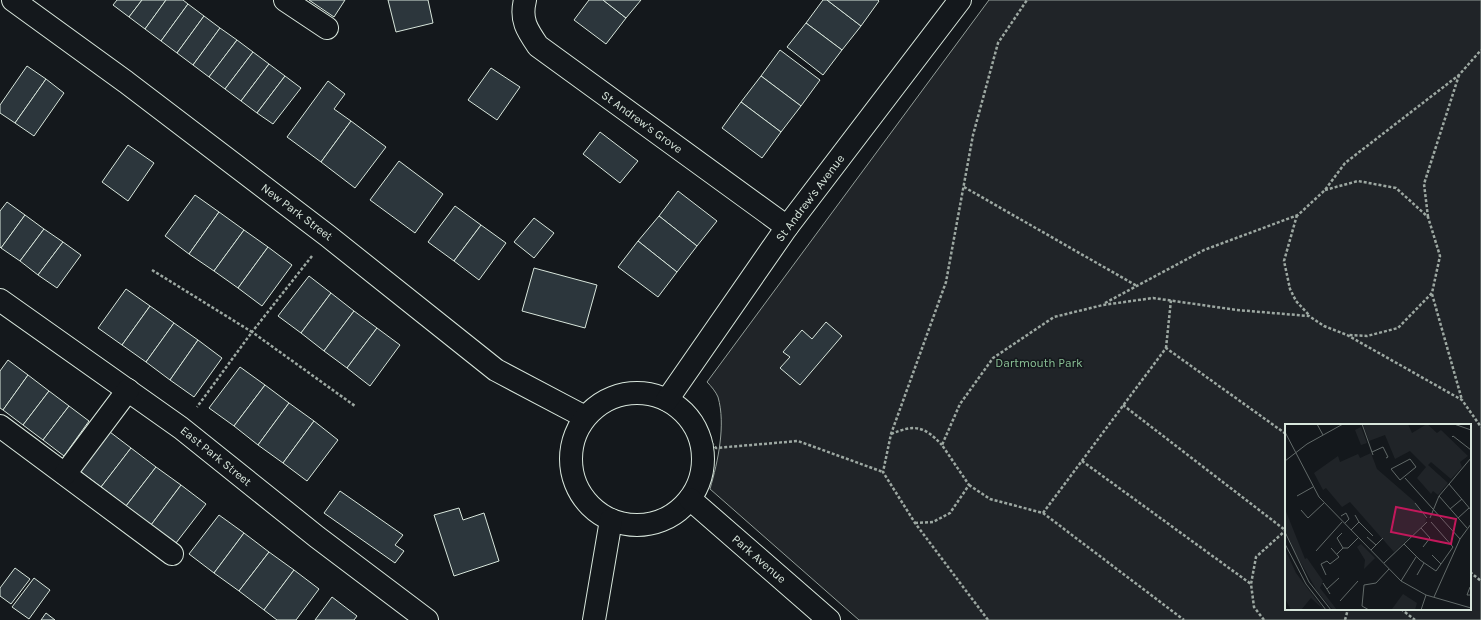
<svg xmlns="http://www.w3.org/2000/svg" width="1481" height="620" viewBox="0 0 1481 620" font-family="Karla,sans-serif">
<style>
.green{fill:#202428;stroke:#939e99;fill-rule:evenodd}
.building{fill:#2c363c;stroke:#d8e6dc}
.lines{fill:none;stroke-linecap:round;stroke-linejoin:round}
.minor-casing{stroke:#d8e6dc;stroke-width:24}
.path{stroke:#9da8a2;stroke-width:2.5;stroke-dasharray:3 2;stroke-linecap:butt}
.minor{stroke:#14181c;stroke-width:22}
.labels{text-anchor:middle;stroke-width:3;stroke-linejoin:round;paint-order:stroke}
.street-label{font-size:12px;fill:#d8e6dc;stroke:#14181c}
.park-label{font-size:12px;fill:#8ac095;stroke:#14181c}
.inset-road{fill:none;stroke:#626a69;stroke-width:1}
.view{fill:#c2185b;fill-opacity:0.15;stroke:#c2185b;stroke-width:2}
.inset-edge{fill:none;stroke:#d8e6dc;stroke-width:2}
</style>
<rect width="100%" height="100%" fill="#14181c"/>
<path class="green" d="M 989,0 L 1481,0 L 1481,620 L 859,620 L 710,489 C 718,461 726,425 718,397 C 716,392 711,386 707,382 ZM 1286,425 L 1470,425 L 1470,609 L 1286,609 Z"/>
<g class="building">
<path d="M 117,0 L 142,0 L 129,17 L 113,5 Z"/>
<path d="M 142,0 L 166,0 L 145,29 L 129,17 Z"/>
<path d="M 166,0 L 183,0 L 188,4 L 161,41 L 145,29 Z"/>
<path d="M 309,0 L 345,0 L 334,17 Z"/>
<path d="M 388,0 L 428,0 L 433,23 L 396,32 Z"/>
<path d="M 589,0 L 603,0 L 626,18 L 606,44 L 574,20 Z"/>
<path d="M 603,0 L 641,0 L 626,18 Z"/>
<path d="M 823,0 L 827,0 L 861,26 L 842,50 L 806,23 Z"/>
<path d="M 827,0 L 878,0 L 879,1 L 861,26 Z"/>
<path d="M 188,4 L 204,16 L 177,53 L 161,41 Z"/>
<path d="M 204,16 L 220,28 L 193,65 L 177,53 Z"/>
<path d="M 806,23 L 842,50 L 823,75 L 787,47 Z"/>
<path d="M 220,28 L 237,40 L 209,77 L 193,65 Z"/>
<path d="M 237,40 L 253,52 L 225,89 L 209,77 Z"/>
<path d="M 780,50 L 820,80 L 801,106 L 761,76 Z"/>
<path d="M 253,52 L 269,64 L 241,101 L 225,89 Z"/>
<path d="M 269,64 L 285,76 L 257,113 L 241,101 Z"/>
<path d="M 27,66 L 46,79 L 15,123 L 0,113 L 0,105 Z"/>
<path d="M 491,68 L 520,87 L 497,120 L 468,100 Z"/>
<path d="M 285,76 L 301,88 L 273,124 L 257,113 Z"/>
<path d="M 761,76 L 801,106 L 781,132 L 741,102 Z"/>
<path d="M 46,79 L 64,93 L 34,136 L 15,123 Z"/>
<path d="M 328,81 L 345,94 L 334,109 L 351,121 L 321,162 L 287,137 Z"/>
<path d="M 741,102 L 781,132 L 762,158 L 722,128 Z"/>
<path d="M 351,121 L 386,147 L 355,188 L 321,162 Z"/>
<path d="M 600,132 L 638,161 L 620,183 L 583,154 Z"/>
<path d="M 128,145 L 154,163 L 128,201 L 102,182 Z"/>
<path d="M 399,161 L 443,194 L 415,233 L 370,200 Z"/>
<path d="M 678,191 L 717,221 L 697,246 L 659,216 Z"/>
<path d="M 195,195 L 219,212 L 189,254 L 165,236 Z"/>
<path d="M 7,202 L 25,215 L 1,248 L 0,247 L 0,211 Z"/>
<path d="M 455,206 L 481,225 L 454,261 L 428,242 Z"/>
<path d="M 219,212 L 244,230 L 214,271 L 189,254 Z"/>
<path d="M 25,215 L 44,229 L 20,261 L 1,248 Z"/>
<path d="M 659,216 L 697,246 L 677,272 L 638,241 Z"/>
<path d="M 534,218 L 554,233 L 534,258 L 514,242 Z"/>
<path d="M 481,225 L 506,243 L 479,280 L 454,261 Z"/>
<path d="M 44,229 L 63,242 L 38,275 L 20,261 Z"/>
<path d="M 244,230 L 268,247 L 238,288 L 214,271 Z"/>
<path d="M 638,241 L 677,272 L 658,297 L 618,267 Z"/>
<path d="M 63,242 L 81,255 L 57,288 L 38,275 Z"/>
<path d="M 268,247 L 292,265 L 262,306 L 238,288 Z"/>
<path d="M 534,268 L 597,285 L 585,328 L 522,311 Z"/>
<path d="M 309,276 L 331,293 L 301,333 L 278,316 Z"/>
<path d="M 126,289 L 150,306 L 122,345 L 98,328 Z"/>
<path d="M 331,293 L 354,311 L 324,351 L 301,333 Z"/>
<path d="M 150,306 L 174,323 L 146,362 L 122,345 Z"/>
<path d="M 354,311 L 377,328 L 347,368 L 324,351 Z"/>
<path d="M 826,322 L 842,336 L 800,385 L 780,368 L 790,357 L 783,352 L 802,330 L 812,339 Z"/>
<path d="M 174,323 L 198,340 L 170,380 L 146,362 Z"/>
<path d="M 377,328 L 400,345 L 370,386 L 347,368 Z"/>
<path d="M 198,340 L 222,358 L 194,397 L 170,380 Z"/>
<path d="M 8,360 L 28,375 L 3,410 L 0,408 L 0,371 Z"/>
<path d="M 240,367 L 265,385 L 234,426 L 209,408 Z"/>
<path d="M 28,375 L 49,391 L 23,425 L 3,410 Z"/>
<path d="M 265,385 L 289,403 L 258,445 L 234,426 Z"/>
<path d="M 49,391 L 69,406 L 43,440 L 23,425 Z"/>
<path d="M 289,403 L 314,421 L 283,463 L 258,445 Z"/>
<path d="M 69,406 L 89,421 L 64,456 L 43,440 Z"/>
<path d="M 314,421 L 338,440 L 307,481 L 283,463 Z"/>
<path d="M 106,429 L 131,448 L 101,487 L 77,469 Z"/>
<path d="M 131,448 L 156,467 L 126,506 L 101,487 Z"/>
<path d="M 156,467 L 181,485 L 151,525 L 126,506 Z"/>
<path d="M 181,485 L 206,504 L 176,543 L 151,525 Z"/>
<path d="M 340,491 L 403,535 L 395,545 L 404,551 L 395,563 L 324,513 Z"/>
<path d="M 459,508 L 463,520 L 484,513 L 499,561 L 454,576 L 434,515 Z"/>
<path d="M 219,515 L 244,533 L 214,573 L 189,554 Z"/>
<path d="M 244,533 L 269,552 L 239,591 L 214,573 Z"/>
<path d="M 269,552 L 294,570 L 264,610 L 239,591 Z"/>
<path d="M 15,568 L 30,579 L 11,604 L 0,596 L 0,588 Z"/>
<path d="M 294,570 L 319,589 L 296,620 L 277,620 L 264,610 Z"/>
<path d="M 34,578 L 50,590 L 29,619 L 12,607 Z"/>
<path d="M 332,597 L 357,616 L 354,620 L 315,620 Z"/>
<path d="M 46,613 L 55,620 L 41,620 Z"/>
</g>
<g class="lines">
<defs>
<g id="minor">
<path d="M 13,0 L 126,82 L 328,236 L 496,370 L 585,417"/>
<path d="M 285,0 L 327,28"/>
<path d="M 525,0 C 520,20 527,30 538,46 L 787,227"/>
<path d="M 0,300 L 181,428 L 317,537 L 427,620"/>
<circle cx="637" cy="459" r="66"/>
<path d="M 667,400 L 787,227 L 960,0"/>
<path d="M 0,426 L 172,554"/>
<path d="M 65,474 L 128,390"/>
<path d="M 690,499 L 829,620"/>
<path d="M 594,620 L 611,520"/>
</g>
</defs>
<use href="#minor" class="minor-casing"/>
<g class="path">
<path d="M 964,187 L 1137,286"/>
<path d="M 1325,190 L 1358,181 L 1396,188 L 1428,217 L 1440,256 L 1432,293 L 1398,328 L 1367,336 L 1349,335"/>
<path d="M 1297,215 L 1284,261 L 1290,289 L 1296,301 L 1309,315"/>
<path d="M 1428,217 L 1424,184 L 1459,75"/>
<path d="M 312,256 L 252,332 L 355,406"/>
<path d="M 152,270 L 252,332 L 197,407"/>
<path d="M 1432,294 L 1462,400"/>
<path d="M 1105,303 L 1204,250 L 1298,215 L 1325,190 L 1345,163 L 1459,75 L 1481,50"/>
<path d="M 1166,348 L 1171,300"/>
<path d="M 1123,405 L 1285,530"/>
<path d="M 688,417 L 716,448 L 798,441 L 883,472"/>
<path d="M 891,434 C 915,424 924,426 942,445"/>
<path d="M 1082,461 L 1251,584"/>
<path d="M 969,485 L 990,499 L 1043,513 L 1184,620"/>
<path d="M 1043,513 L 1166,348 L 1286,434"/>
<path d="M 915,523 L 933,522 L 950,513 L 969,485 L 942,445 L 960,404 L 993,358 L 1054,317 L 1103,305 L 1153,298 L 1237,310 L 1309,316 L 1324,326 L 1347,335 L 1462,400 L 1481,427"/>
<path d="M 1470,572 L 1481,581"/>
<path d="M 1401,609 L 1415,620"/>
<path d="M 988,620 L 915,523 L 883,472 L 891,434 L 946,282 L 973,135 L 998,43 L 1027,0"/>
<path d="M 1264,620 L 1254,607 L 1251,584 L 1256,557 L 1286,530"/>
<path d="M 1345,620 L 1348,609"/>
</g>
<use href="#minor" class="minor"/>
</g>
<g class="labels">
<g class="street-label">
<text transform="translate(642 122) rotate(36)" y="4">St Andrew's Grove</text>
<text transform="translate(810 198) rotate(-53)" y="4">St Andrew's Avenue</text>
<text transform="translate(297 212) rotate(37)" y="4">New Park Street</text>
<text transform="translate(216 456) rotate(39)" y="4">East Park Street</text>
<text transform="translate(759 559) rotate(41)" y="4">Park Avenue</text>
</g>
<g class="park-label">
<text x="1039" y="367">Dartmouth Park</text>
</g>
</g>
<g transform="translate(1285 424)">
<rect width="186" height="186" fill="#14181c"/>
<path d="M 78,0 L 123,0 L 127,9 L 142,0 L 152,9 L 156,6 L 183,32 L 175,38 L 177,43 L 166,55 L 146,38 L 143,41 L 163,59 L 153,71 L 148,67 L 146,70 L 132,54 L 141,43 L 125,27 L 110,35 L 100,11 L 84,17 ZM 76,3 L 82,19 L 76,21 L 70,6 ZM 86,29 L 92,45 L 130,78 L 141,95 L 140,99 L 109,128 L 65,78 L 57,83 L 41,64 L 38,66 L 29,49 L 53,32 L 55,38 L 73,30 L 75,34 ZM 0,85 L 20,135 L 22,134 L 38,157 L 35,164 L 52,186 L 48,186 L 32,167 L 8,125 L 0,105 ZM 76,120 L 90,134 L 79,145 L 80,136 L 72,123 ZM 0,125 L 11,149 L 39,186 L 26,174 L 16,186 L 6,186 L 0,175 ZM 118,170 L 132,179 L 130,186 L 107,185 Z" fill="#202428"/>
<path class="inset-road" d="M 32,0 L 38,11M 77,0 L 88,31M 169,0 L 186,6M 0,8 L 34,73 L 116,157 L 141,171 L 186,184M 167,13 L 168,12 L 186,26M 87,28 L 98,23 L 103,33 L 101,34M 125,35 L 131,43 L 115,56 L 106,45 ZM 0,37 L 22,20 L 58,0M 120,54 L 175,115M 164,60 L 186,86M 12,72 L 28,63M 154,72 L 182,104M 130,79 L 142,94M 165,85 L 177,75M 16,86 L 23,94 L 39,79M 56,92 L 61,89 L 64,95 L 60,99M 145,94 L 154,72 L 186,34M 173,94 L 184,84M 74,98 L 88,112M 146,98 L 168,123M 136,104 L 145,114 L 138,123M 66,106 L 74,98 L 70,91M 0,108 L 24,158 L 46,186M 57,109 L 52,114 L 58,124M 82,113 L 91,121M 0,120 L 21,160 L 41,186M 119,120 L 135,136 L 151,147 L 168,123M 86,126 L 98,114M 31,127 L 57,98M 52,130 L 58,124 L 63,124 L 73,114M 147,131 L 156,140M 99,139 L 142,98M 41,151 L 36,140 L 42,137 L 45,140 L 54,133 L 46,124M 132,151 L 139,139M 116,157 L 131,133M 38,159 L 45,170M 185,163 L 182,171 L 186,171M 42,165 L 54,154M 149,173 L 175,115 L 186,100M 55,177 L 73,157M 84,186 L 77,182 L 79,161 L 91,159 L 104,145M 136,186 L 141,171"/>
<path class="view" d="M 111,83 L 171,95 L 166,120 L 106,108 Z"/>
<rect width="186" height="186" class="inset-edge"/>
</g>
</svg>
